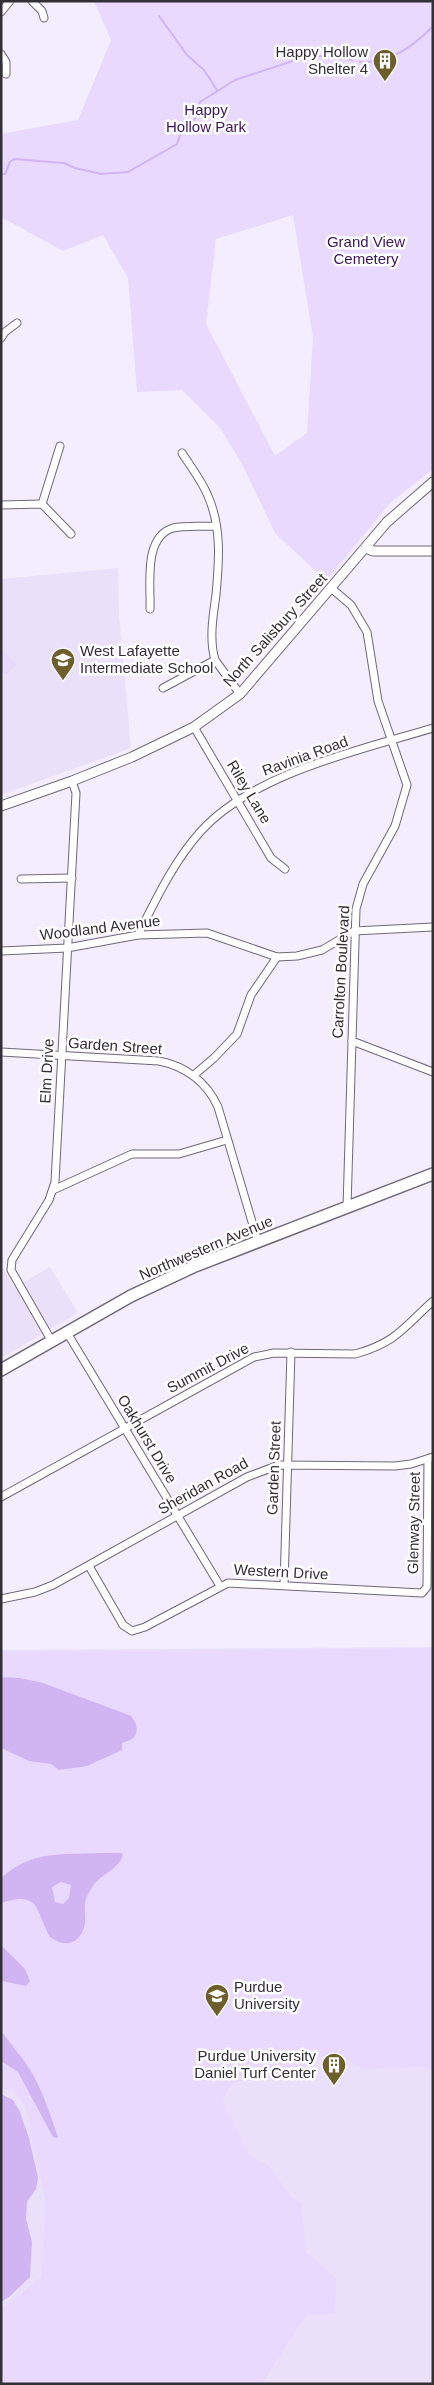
<svg xmlns="http://www.w3.org/2000/svg" width="434" height="2385" viewBox="0 0 434 2385" font-family="Helvetica,sans-serif">
<style>
.built{fill:#ebe0fa}
.green{fill:#e9d9fe;fill-rule:evenodd}
.water{fill:#d1b5f2;fill-rule:evenodd}
.lines{fill:none;stroke-linecap:round;stroke-linejoin:round}
.stream{stroke:#d1b5f2;stroke-width:2}
.minor-casing{stroke:#6f6878;stroke-width:9}
.tertiary-casing{stroke:#6f6878;stroke-width:11}
.primary-casing{stroke:#6f6878;stroke-width:14}
.minor{stroke:#fff;stroke-width:7}
.tertiary{stroke:#fff;stroke-width:9}
.primary{stroke:#fff;stroke-width:11}
.labels{text-anchor:middle;stroke-width:5;stroke-linejoin:round;paint-order:stroke}
.poi-label{font-size:15px;fill:#322f36;stroke:#fff;text-anchor:end}
.park-label{font-size:15px;fill:#3c165b;stroke:#fff}
.street-label{font-size:15px;fill:#322f36;stroke:#fff}
</style>
<rect width="100%" height="100%" fill="#f4edfd"/>
<g class="built">
<path d="M 118,568 L 119,614 L 131,748 L 1,795 L 1,579 Z"/>
<path d="M 50,1267 L 78,1313 L 1,1358 L 1,1269 L 4,1269 L 14,1288 Z"/>
<path d="M 433,1647 L 433,2384 L 1,2384 L 1,1650 Z"/>
</g>
<g class="green">
<path d="M 94,1 L 433,1 L 433,469 L 390,503 L 326,581 L 275,533 L 244,468 L 221,429 L 182,390 L 137,392 L 128,278 L 103,235 L 63,251 L 1,217 L 1,134 L 78,120 L 111,40 ZM 293,215 L 313,338 L 307,433 L 275,456 L 206,324 L 216,239 Z"/>
<path d="M 1,649 L 17,664 L 6,675 L 1,671 Z"/>
<path d="M 433,1648 L 433,2070 L 422,2067 L 363,2069 L 341,2056 L 322,2056 L 299,2072 L 284,2073 L 279,2077 L 262,2076 L 256,2081 L 240,2081 L 229,2086 L 223,2102 L 250,2156 L 269,2166 L 291,2197 L 301,2203 L 306,2252 L 336,2278 L 335,2314 L 306,2315 L 262,2383 L 1,2384 L 1,2309 L 41,2277 L 46,2204 L 25,2106 L 13,2089 L 1,2089 L 1,1652 Z"/>
</g>
<g class="water">
<path d="M 1,1677 L 19,1678 L 40,1682 L 129,1715 C 137,1720 141,1735 130,1740 C 128,1741 125,1742 122,1743 L 122,1750 L 87,1766 L 59,1770 L 51,1764 L 29,1761 L 1,1748 Z"/>
<path d="M 101,1853 L 121,1853 L 123,1855 C 118,1870 101,1874 93,1886 C 90,1891 85,1898 85,1904 C 84,1910 86,1917 85,1924 C 81,1943 66,1949 50,1937 C 35,1911 41,1890 1,1903 L 1,1878 C 32,1850 61,1855 101,1853 ZM 61,1882 L 71,1885 L 69,1898 L 63,1904 L 55,1902 L 52,1887 Z"/>
<path d="M 1,1945 L 25,1969 L 30,1981 L 26,1986 L 2,1981 Z"/>
<path d="M 1,2032 C 8,2038 12,2046 18,2053 C 39,2078 47,2106 58,2137 L 56,2138 L 53,2137 L 18,2072 L 1,2061 Z"/>
<path d="M 1,2094 L 13,2100 L 20,2112 L 29,2138 L 38,2178 L 36,2189 L 27,2202 L 26,2219 L 32,2242 L 30,2277 L 9,2297 L 1,2302 Z"/>
</g>
<g class="lines">
<g class="stream">
<path d="M 159,16 L 187,55 L 204,70 L 217,90"/>
<path d="M 360,62 C 389,64 414,46 433,26"/>
<path d="M 1,174 L 5,174 L 10,162 L 14,159 L 64,163 L 75,168 L 101,174 L 128,172 L 177,144 L 182,130 L 194,120 L 200,102 L 235,80 L 302,58 L 321,56 L 353,60"/>
</g>
<defs>
<g id="minor">
<path d="M 32,1 L 42,11 L 44,18"/>
<path d="M 1,12 L 10,1"/>
<path d="M 1,54 L 6,62 L 6,74"/>
<path d="M 1,338 L 5,332 L 17,323"/>
<path d="M 182,453 C 191,467 202,481 208,496 C 222,528 219,562 216,595 C 213,616 209,639 215,660 L 240,694"/>
<path d="M 42,504 L 60,446"/>
<path d="M 1,505 L 42,504 L 71,534"/>
<path d="M 331,588 L 351,605 L 367,632 L 378,701 L 407,785 L 395,826 L 363,884 L 356,909 L 347,1207"/>
<path d="M 150,609 C 151,585 143,537 173,528 C 186,525 203,527 216,526"/>
<path d="M 163,688 L 215,660"/>
<path d="M 194,727 L 271,858 L 285,869"/>
<path d="M 21,879 L 72,878"/>
<path d="M 138,935 C 156,899 174,861 201,831 C 254,773 360,750 433,728"/>
<path d="M 1,951 L 67,948 L 138,935 L 207,933 L 277,957 L 297,956 L 322,950 L 354,931 L 433,927"/>
<path d="M 352,1041 L 433,1072"/>
<path d="M 1,1052 L 159,1061 C 185,1066 207,1082 218,1107 L 258,1242"/>
<path d="M 194,1075 L 214,1058 L 237,1034 L 251,995 L 277,957"/>
<path d="M 53,1190 L 132,1154 L 179,1154 L 227,1140"/>
<path d="M 66,1331 L 220,1586"/>
<path d="M 51,1340 L 11,1270 L 12,1260 L 49,1200 L 55,1182 L 76,793 L 72,781"/>
<path d="M 1,1497 L 254,1357 L 274,1353 L 355,1354 C 396,1343 404,1327 433,1301"/>
<path d="M 89,1566 L 123,1625 L 132,1631 L 145,1627 L 228,1583 L 422,1593 L 427,1587 L 428,1459"/>
<path d="M 284,1585 L 291,1352"/>
<path d="M 1,1599 L 35,1592 L 53,1585 L 247,1477 L 279,1465 L 395,1466 L 411,1464 L 433,1457"/>
</g>
<g id="tertiary">
<path d="M 366,548 L 373,551 L 433,551"/>
<path d="M 1,806 L 72,781 L 132,757 L 194,727 L 240,694 L 387,522 L 433,482"/>
</g>
<path id="primary" d="M 1,1370 L 131,1296 L 195,1266 L 433,1174"/>
</defs>
<use href="#minor" class="minor-casing"/>
<use href="#tertiary" class="tertiary-casing"/>
<use href="#primary" class="primary-casing"/>
<use href="#minor" class="minor"/>
<use href="#tertiary" class="tertiary"/>
<use href="#primary" class="primary"/>
</g>
<defs>
<symbol id="building-pin" viewBox="-11 -11 22 30"><path d="M0 17L-7.5 6A9.5 9.5 0 1 1 7.5 6Z" fill="#6c5f2c" stroke="#fff"/><path d="M-4-6H4V6H1V3H-1V6H-4ZM-2.5-4.3h1.7v1.8h-1.7ZM.8-4.3h1.7v1.8H.8ZM-2.5-1h1.7V.8h-1.7ZM.8-1h1.7V.8H.8Z" fill="#fff"/></symbol>
<symbol id="school-pin" viewBox="-11 -11 22 30"><path d="M0 17L-7.5 6A9.5 9.5 0 1 1 7.5 6Z" fill="#6c5f2c" stroke="#fff"/><path d="M0-5L7-2L0 1L-7-2ZM-4 1L0 2.5L4 1V4Q0 6-4 4Z" fill="#fff"/></symbol>
<symbol id="university-pin" viewBox="-11 -11 22 30"><path d="M0 17L-7.5 6A9.5 9.5 0 1 1 7.5 6Z" fill="#6c5f2c" stroke="#fff"/><path d="M0-5L7-2L0 1L-7-2ZM-4 1L0 2.5L4 1V4Q0 6-4 4Z" fill="#fff"/></symbol>
</defs>
<g fill-rule="evenodd">
<use href="#building-pin" x="371" y="47" width="28" height="38"/>
<use href="#school-pin" x="49" y="646" width="28" height="38"/>
<use href="#university-pin" x="203" y="1982" width="28" height="38"/>
<use href="#building-pin" x="320" y="2051" width="28" height="38"/>
</g>
<g class="labels">
<g class="poi-label">
<text x="368" y="57">Happy Hollow<tspan x="368" dy="17">Shelter 4</tspan></text>
<text x="80" y="656" text-anchor="start">West Lafayette<tspan x="80" dy="17">Intermediate School</tspan></text>
<text x="234" y="1992" text-anchor="start">Purdue<tspan x="234" dy="17">University</tspan></text>
<text x="316" y="2061">Purdue University<tspan x="316" dy="17">Daniel Turf Center</tspan></text>
</g>
<g class="park-label">
<text x="206" y="115">Happy<tspan x="206" dy="17">Hollow Park</tspan></text>
<text x="366" y="247">Grand View<tspan x="366" dy="17">Cemetery</tspan></text>
</g>
<g class="street-label">
<text transform="translate(275 630) rotate(-48)" y="5">North Salisbury Street</text>
<text transform="translate(305 756) rotate(-20)" y="5">Ravinia Road</text>
<text transform="translate(249 792) rotate(59)" y="5">Riley Lane</text>
<text transform="translate(100 928) rotate(-7)" y="5">Woodland Avenue</text>
<text transform="translate(341 972) rotate(-87)" y="5">Carrolton Boulevard</text>
<text transform="translate(115 1046) rotate(4)" y="5">Garden Street</text>
<text transform="translate(47 1071) rotate(-87)" y="5">Elm Drive</text>
<text transform="translate(206 1248) rotate(-23)" y="5">Northwestern Avenue</text>
<text transform="translate(208 1368) rotate(-28)" y="5">Summit Drive</text>
<text transform="translate(147 1439) rotate(59)" y="5">Oakhurst Drive</text>
<text transform="translate(274 1468) rotate(-88)" y="5">Garden Street</text>
<text transform="translate(203 1486) rotate(-29)" y="5">Sheridan Road</text>
<text transform="translate(414 1523) rotate(-89)" y="5">Glenway Street</text>
<text transform="translate(281 1572) rotate(3)" y="5">Western Drive</text>
</g>
</g>
<rect width="434" height="2385" fill="none" stroke="#322f36" stroke-width="5"/>
</svg>
